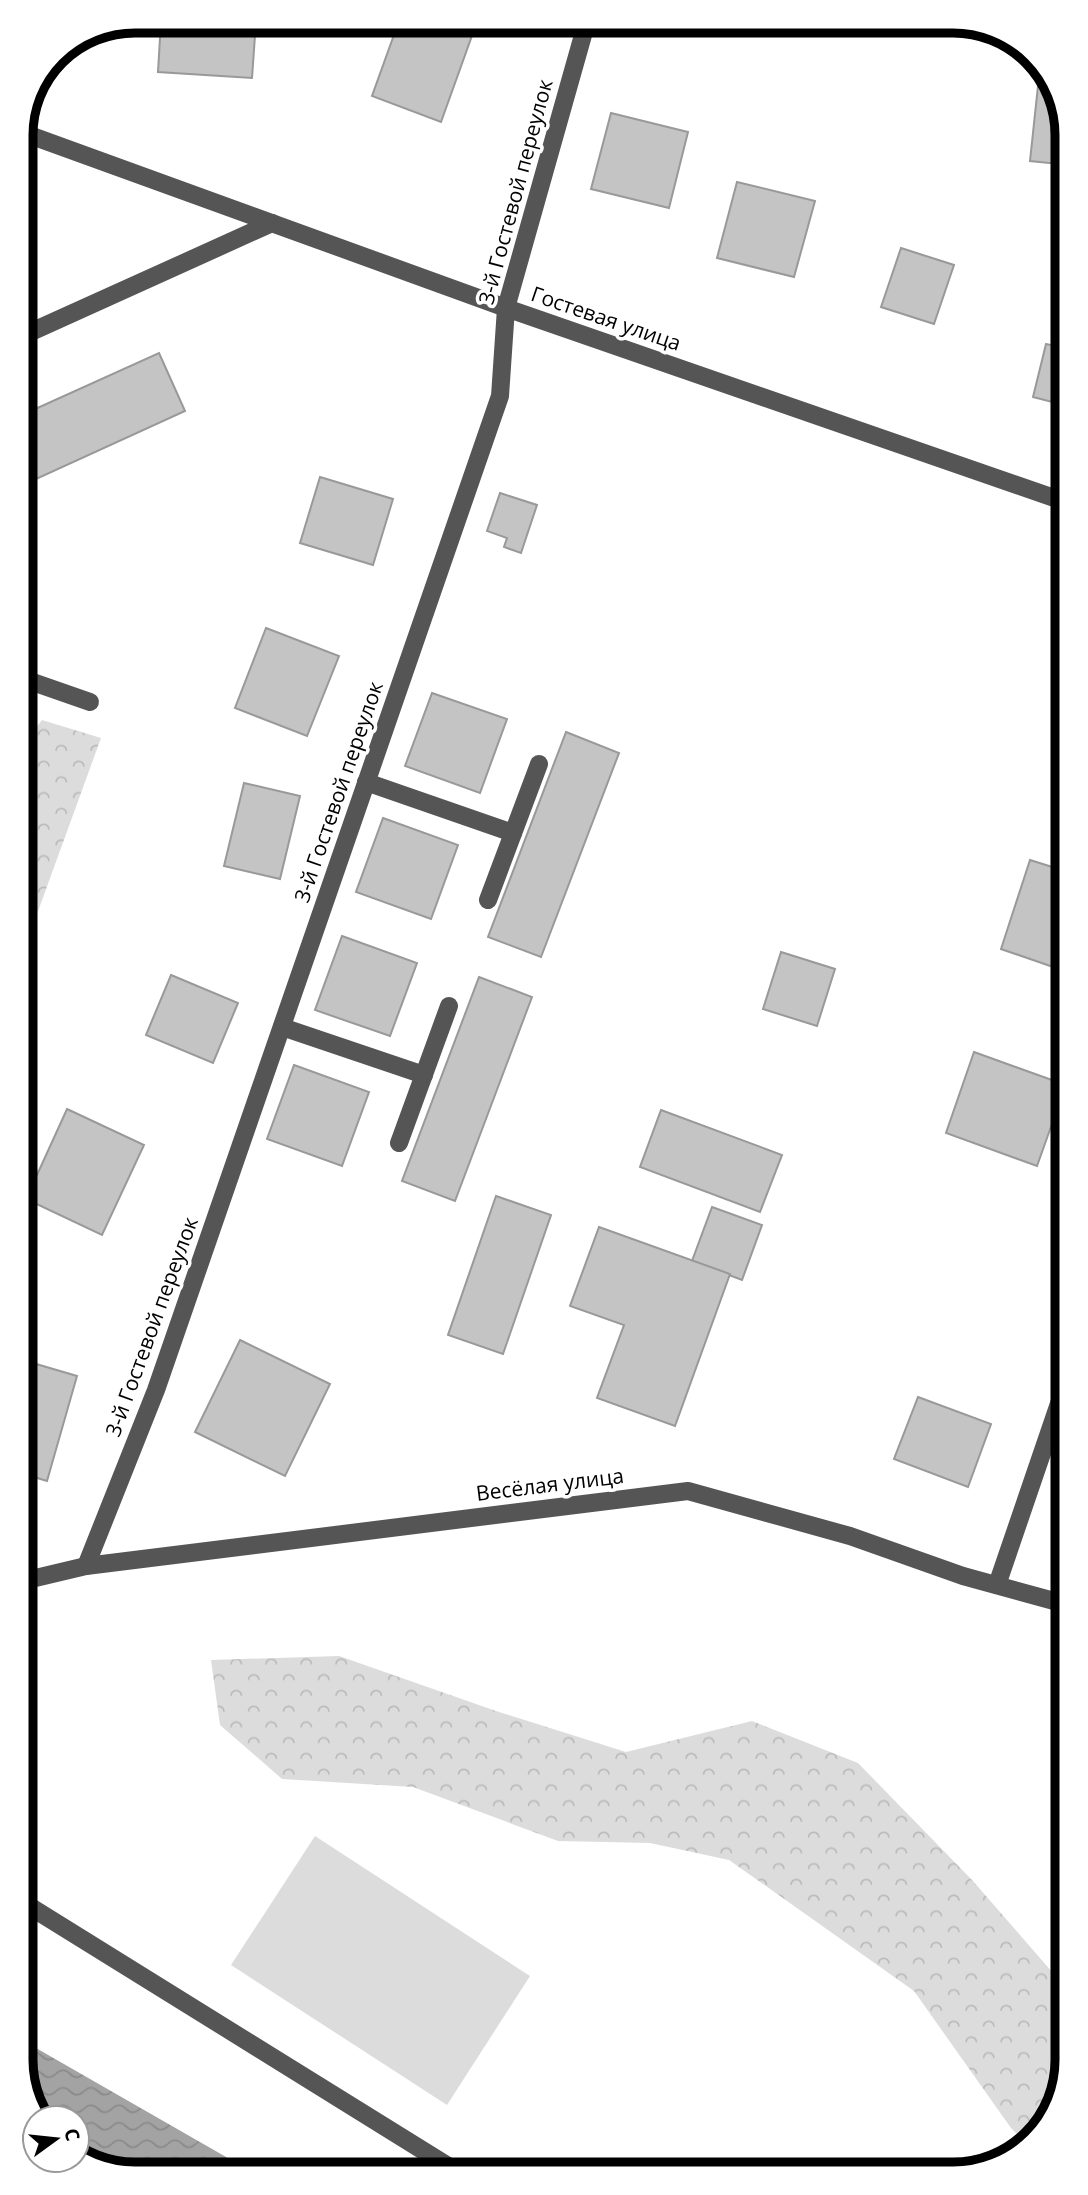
<svg xmlns="http://www.w3.org/2000/svg" width="1088" height="2195" viewBox="0 0 1088 2195" font-family="'Open Sans',sans-serif">
<style>
.grass{fill:#dcdcdc}
.forest{fill:url(#forest-crowns)}
.water{fill:url(#water-waves)}
.building{fill:#c4c4c4;stroke:#999;stroke-width:2}
.lines{fill:none;stroke-linecap:round;stroke-linejoin:round}
.minor{stroke:#555;stroke-width:18}
.labels{text-anchor:middle;stroke-width:7;stroke-linejoin:round;paint-order:stroke}
.street-label{font-size:21px;fill:#000;stroke:#fff}
.rim{fill:none;stroke:#000;stroke-width:9}
</style>
<defs>
<pattern id="forest-crowns" width="20" height="18" patternUnits="userSpaceOnUse" patternTransform="scale(1.75)"><rect width="20" height="18" fill="#dcdcdc"/><path d="M2 6a3 3 0 1 1 6 0M12 15a3 3 0 1 1 6 0" fill="none" stroke="#bbb"/></pattern>
<pattern id="water-waves" width="16" height="10" patternUnits="userSpaceOnUse" patternTransform="scale(1.75)"><rect width="16" height="10" fill="#a3a3a3"/><path d="M0 5q4-4 8 0t8 0" fill="none" stroke="#8b8b8b"/></pattern>
</defs>
<rect width="100%" height="100%" fill="#fff"/>
<path class="grass" d="M 315,1836 L 530,1976 L 447,2105 L 231,1965 Z"/>
<g class="forest">
<path d="M 42,720 L 101,738 L 25,947 L 24,743 Z"/>
<path d="M 339,1656 L 496,1711 L 626,1752 L 752,1721 L 858,1763 L 973,1881 L 1067,1989 L 1067,2060 L 1047,2123 L 1025,2142 L 1011,2128 L 914,1991 L 729,1860 L 650,1843 L 558,1841 L 413,1787 L 282,1779 L 220,1725 L 211,1660 Z"/>
</g>
<path class="water" d="M 29,2044 L 254,2173 L 128,2174 L 77,2155 L 77,2118 L 41,2118 L 30,2103 Z"/>
<g class="building">
<path d="M 161,21 L 256,21 L 252,78 L 158,72 Z"/>
<path d="M 399,21 L 449,21 L 474,30 L 441,122 L 372,96 Z"/>
<path d="M 1040,67 L 1058,92 L 1059,164 L 1030,161 Z"/>
<path d="M 611,113 L 688,132 L 669,208 L 591,189 Z"/>
<path d="M 737,182 L 815,201 L 794,277 L 717,258 Z"/>
<path d="M 901,248 L 954,265 L 934,324 L 881,307 Z"/>
<path d="M 1046,344 L 1060,347 L 1060,404 L 1033,397 Z"/>
<path d="M 159,353 L 185,411 L 23,485 L 22,415 Z"/>
<path d="M 320,477 L 393,499 L 373,565 L 300,543 Z"/>
<path d="M 500,493 L 537,505 L 521,553 L 504,547 L 507,538 L 487,531 Z"/>
<path d="M 266,628 L 339,656 L 307,736 L 235,708 Z"/>
<path d="M 432,693 L 507,719 L 480,793 L 405,766 Z"/>
<path d="M 566,732 L 619,753 L 541,957 L 488,937 Z"/>
<path d="M 244,783 L 300,796 L 280,879 L 224,866 Z"/>
<path d="M 383,818 L 458,845 L 431,919 L 356,892 Z"/>
<path d="M 1030,860 L 1062,870 L 1062,970 L 1001,949 Z"/>
<path d="M 342,936 L 417,963 L 390,1036 L 315,1010 Z"/>
<path d="M 781,952 L 835,969 L 817,1026 L 763,1009 Z"/>
<path d="M 171,975 L 238,1003 L 213,1063 L 146,1035 Z"/>
<path d="M 479,977 L 532,997 L 455,1201 L 402,1181 Z"/>
<path d="M 974,1052 L 1063,1084 L 1063,1093 L 1037,1166 L 946,1133 Z"/>
<path d="M 294,1065 L 369,1092 L 342,1166 L 267,1139 Z"/>
<path d="M 67,1109 L 144,1145 L 102,1235 L 26,1199 Z"/>
<path d="M 661,1110 L 782,1155 L 760,1212 L 640,1167 Z"/>
<path d="M 496,1196 L 551,1215 L 503,1354 L 448,1335 Z"/>
<path d="M 712,1207 L 762,1225 L 742,1280 L 692,1261 Z"/>
<path d="M 599,1227 L 730,1274 L 675,1426 L 597,1398 L 624,1325 L 570,1306 Z"/>
<path d="M 240,1340 L 330,1384 L 285,1476 L 195,1432 Z"/>
<path d="M 26,1361 L 77,1376 L 47,1481 L 27,1475 Z"/>
<path d="M 918,1397 L 991,1424 L 968,1487 L 894,1459 Z"/>
</g>
<g class="lines">
<g class="minor">
<path d="M 21,132 L 506,308 L 1060,500"/>
<path d="M 22,336 L 272,223"/>
<path d="M 24,679 L 90,702"/>
<path d="M 366,782 L 513,833"/>
<path d="M 488,900 L 539,764"/>
<path d="M 282,1027 L 424,1075"/>
<path d="M 399,1143 L 449,1006"/>
<path d="M 86,1566 L 156,1390 L 500,396 L 506,308 L 587,21"/>
<path d="M 27,1580 L 86,1566 L 688,1491 L 850,1536 L 963,1576 L 1065,1604"/>
<path d="M 997,1585 L 1064,1389"/>
<path d="M 29,1906 L 456,2171"/>
</g>
</g>
<g class="labels">
<g class="street-label">
<text transform="translate(516 192) rotate(-75)" y="7">3-й Гостевой переулок</text>
<text transform="translate(606 319) rotate(19)" y="7">Гостевая улица</text>
<text transform="translate(339 792) rotate(-71)" y="7">3-й Гостевой переулок</text>
<text transform="translate(152 1327) rotate(-70)" y="7">3-й Гостевой переулок</text>
<text transform="translate(550 1485) rotate(-7)" y="7">Весёлая улица</text>
</g>
</g>
<path d="M0 0H1088V2195H0ZM135 33H953A102 102 0 0 1 1055 135V2060A102 102 0 0 1 953 2162H135A102 102 0 0 1 33 2060V135A102 102 0 0 1 135 33Z" fill="#fff" fill-rule="evenodd"/>
<path class="rim" d="M135 33H953A102 102 0 0 1 1055 135V2060A102 102 0 0 1 953 2162H135A102 102 0 0 1 33 2060V135A102 102 0 0 1 135 33Z"/>
<g transform="translate(56 2139) rotate(75)"><circle r="33" fill="#ffffff" stroke="#999999" stroke-width="2"/>
<path d="M0-5L12 26L0 18L-12 26Z" fill="#000000"/>
<text y="-10" font-size="19" font-weight="bold" text-anchor="middle" fill="#000000">С</text>
</g>
</svg>
